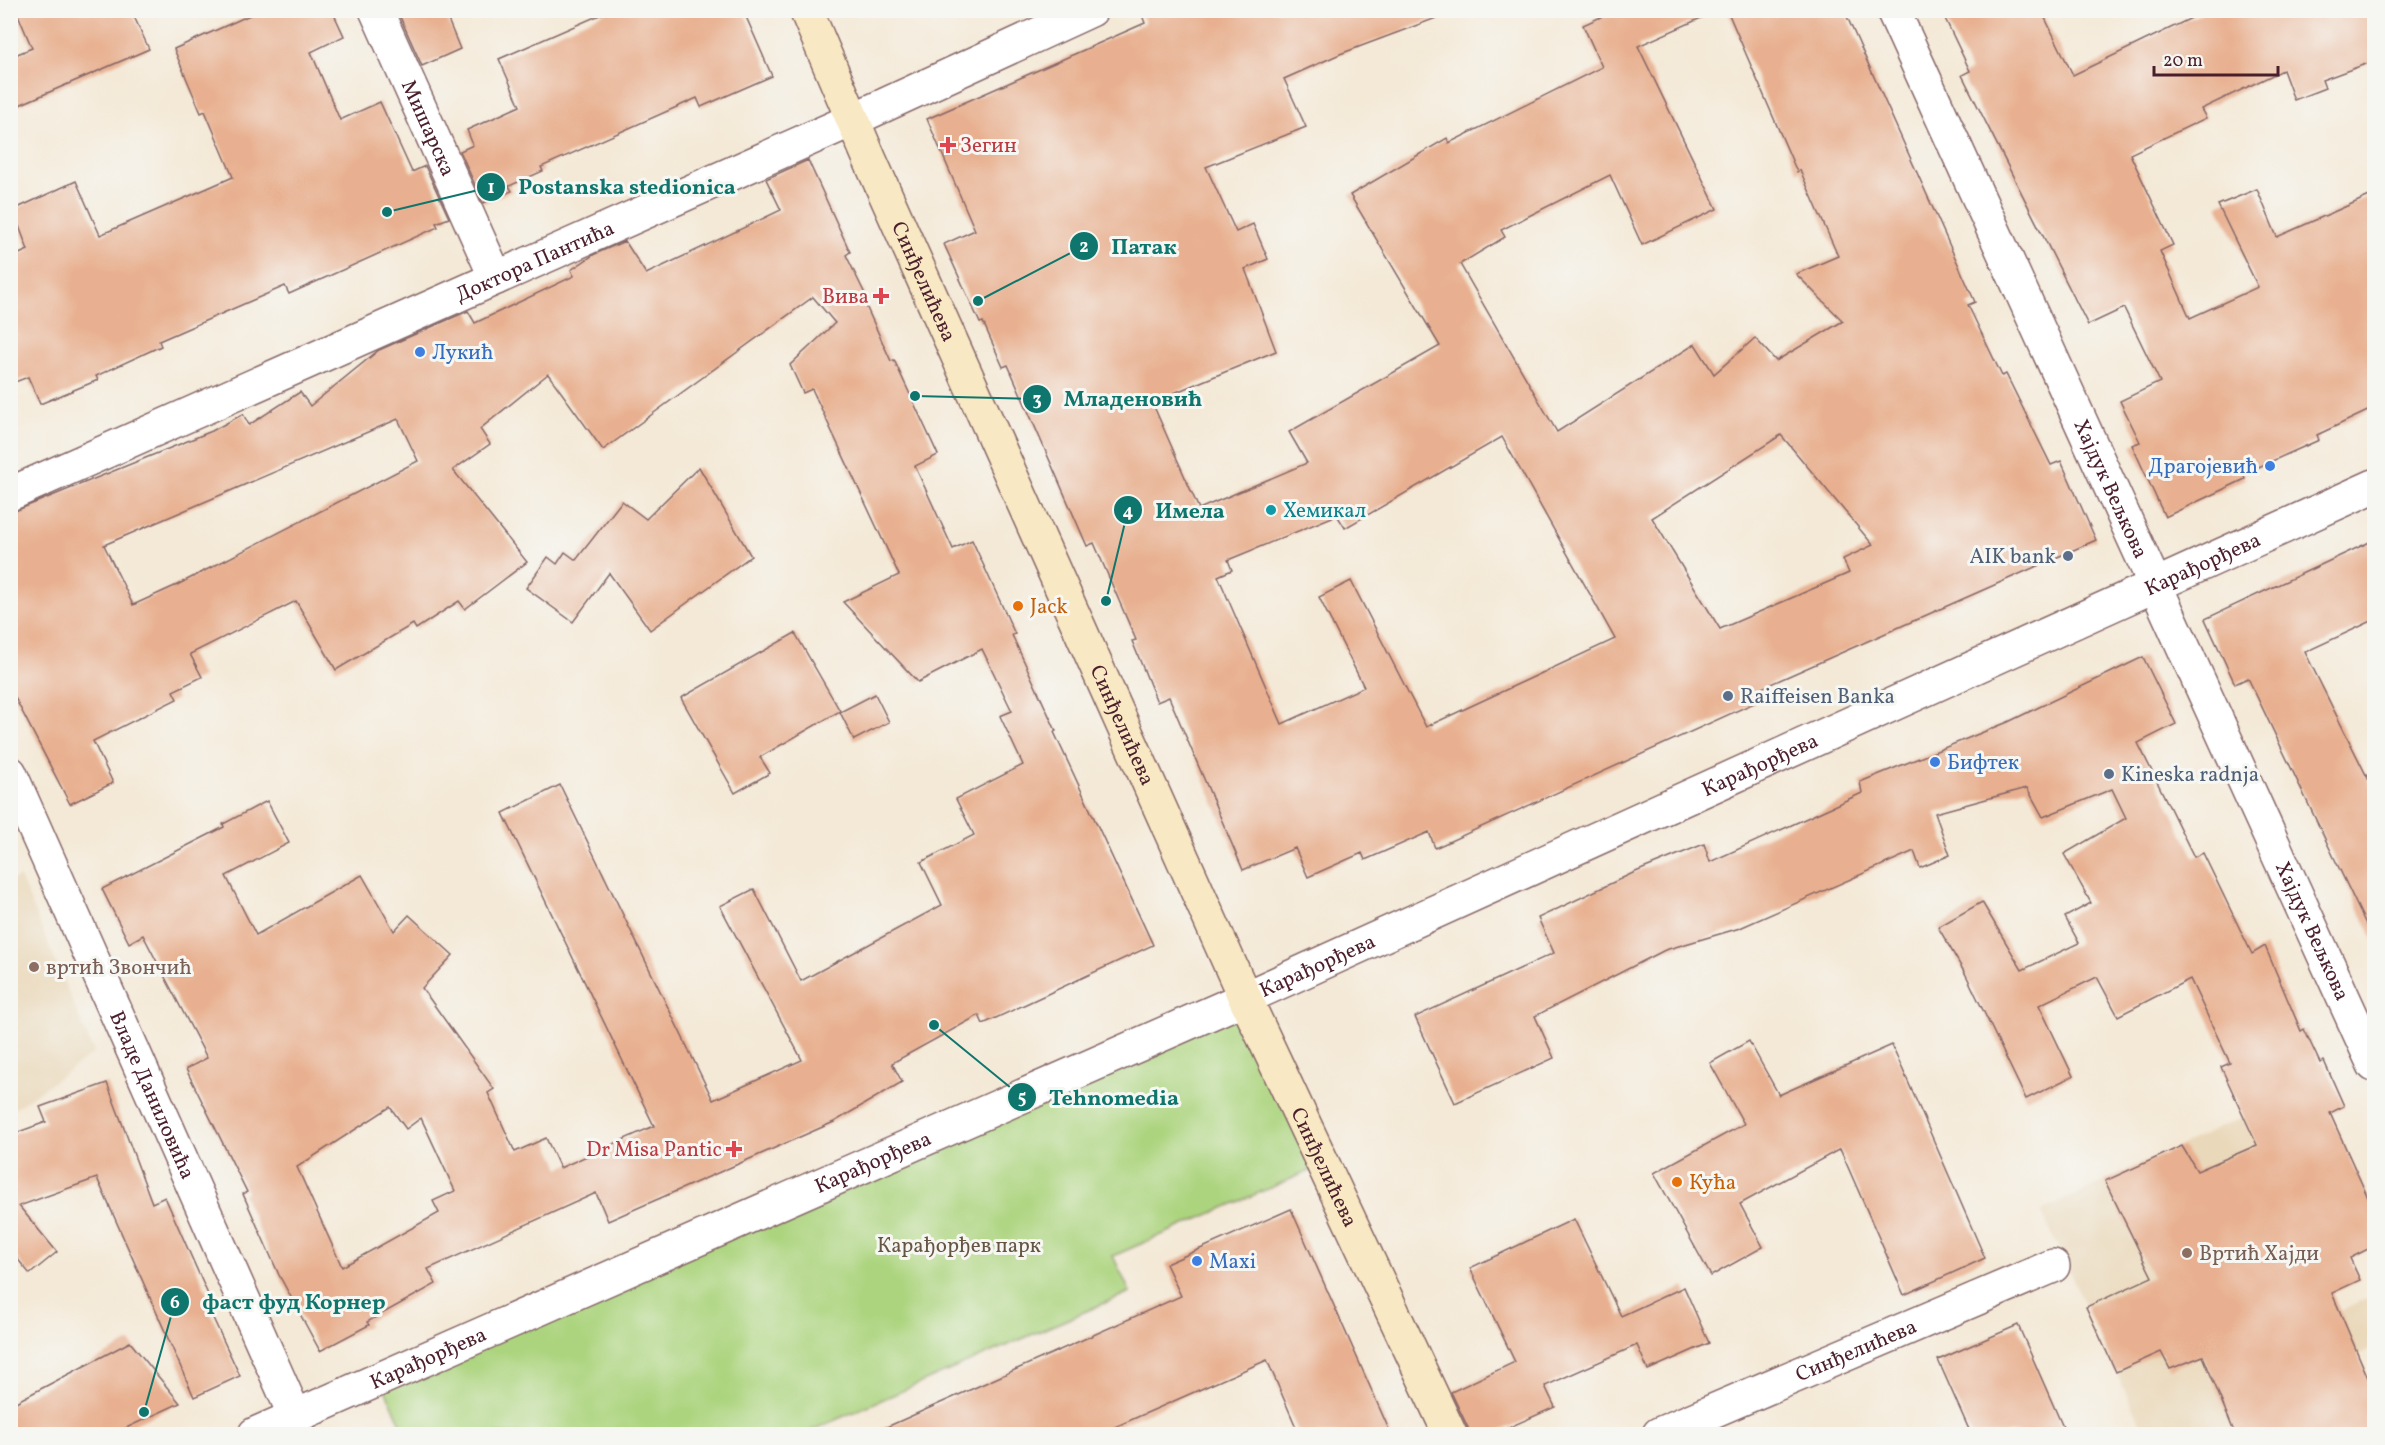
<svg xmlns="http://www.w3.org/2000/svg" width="2385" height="1445" viewBox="0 0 2385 1445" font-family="Vollkorn,serif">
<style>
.built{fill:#ead8ba}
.green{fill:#acd47e;stroke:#7b7a54;stroke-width:1.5}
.building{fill:#e8b090;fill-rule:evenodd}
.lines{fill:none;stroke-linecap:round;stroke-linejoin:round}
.minor-casing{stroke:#866667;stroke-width:36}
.tertiary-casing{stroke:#866667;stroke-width:36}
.secondary-casing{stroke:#866667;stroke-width:36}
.minor{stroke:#fff;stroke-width:33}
.tertiary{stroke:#fff;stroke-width:33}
.secondary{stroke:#f8e8c3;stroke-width:33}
.health-dot{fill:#e0444e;stroke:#f6f6f2;stroke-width:2}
.shop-dot{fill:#3f7fe0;stroke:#f6f6f2;stroke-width:2}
.culture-dot{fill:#0f9aa8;stroke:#f6f6f2;stroke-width:2}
.service-dot{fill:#5c6f8a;stroke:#f6f6f2;stroke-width:2}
.food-dot{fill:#e8710a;stroke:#f6f6f2;stroke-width:2}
.education-dot{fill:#8d6e63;stroke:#f6f6f2;stroke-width:2}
.labels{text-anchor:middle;stroke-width:6;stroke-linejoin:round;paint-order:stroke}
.street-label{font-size:21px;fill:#4a1f2b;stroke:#f6f6f2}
.health-label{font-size:21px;fill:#be3a42;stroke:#f6f6f2;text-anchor:end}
.shop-label{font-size:21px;fill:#366cbe;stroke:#f6f6f2;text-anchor:start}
.culture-label{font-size:21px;fill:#0d838f;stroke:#f6f6f2;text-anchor:start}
.service-label{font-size:21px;fill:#4e5e75;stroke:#f6f6f2;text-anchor:start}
.food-label{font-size:21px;fill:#c56008;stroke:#f6f6f2;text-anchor:start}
.education-label{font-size:21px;fill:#785e54;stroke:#f6f6f2;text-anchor:start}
.park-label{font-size:21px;fill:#675544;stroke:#f6f6f2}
.leader{fill:none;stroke:#0f766e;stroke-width:2}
.callout-dot{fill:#0f766e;stroke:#f6f6f2;stroke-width:2}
.mark-label{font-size:18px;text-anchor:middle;font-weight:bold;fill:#fff}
.callout-label{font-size:22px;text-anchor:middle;font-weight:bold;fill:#0f766e;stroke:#f6f6f2;stroke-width:6;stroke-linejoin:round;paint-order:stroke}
</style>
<rect width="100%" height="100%" fill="#f6f6f2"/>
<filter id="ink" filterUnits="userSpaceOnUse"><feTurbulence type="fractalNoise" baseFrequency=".0167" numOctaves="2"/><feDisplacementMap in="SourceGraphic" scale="12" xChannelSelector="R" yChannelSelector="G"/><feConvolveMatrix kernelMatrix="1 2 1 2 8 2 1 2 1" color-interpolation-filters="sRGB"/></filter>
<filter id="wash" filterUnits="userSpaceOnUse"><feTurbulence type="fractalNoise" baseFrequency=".008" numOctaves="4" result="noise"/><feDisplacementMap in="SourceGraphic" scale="24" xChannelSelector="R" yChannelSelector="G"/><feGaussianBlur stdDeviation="1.35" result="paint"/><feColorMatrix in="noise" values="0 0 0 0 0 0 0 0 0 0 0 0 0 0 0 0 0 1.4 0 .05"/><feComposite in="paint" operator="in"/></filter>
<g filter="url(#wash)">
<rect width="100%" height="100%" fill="#f4e9d7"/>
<g class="built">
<path d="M 20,877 L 94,1053 L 11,1111 L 10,881 Z"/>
<path d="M 2249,1114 L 2340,1311 L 2374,1295 L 2374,1347 L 2358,1355 L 2374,1392 L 2374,1434 L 2145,1434 L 2041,1211 Z"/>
</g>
<path class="green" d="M 1245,998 L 1323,1165 L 1113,1256 L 1130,1292 L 803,1434 L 406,1434 L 380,1379 Z"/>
<g id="blocks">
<g class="building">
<path d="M 16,10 L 131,10 L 149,49 L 10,109 L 10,57 L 32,48 Z"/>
<path d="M 261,10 L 332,10 L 344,36 L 311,52 L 340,120 L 380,102 L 412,172 L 425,166 L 449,218 L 436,223 L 438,227 L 289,294 L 285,286 L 159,341 L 161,346 L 96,376 L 98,380 L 40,404 L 28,377 L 10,384 L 10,258 L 28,250 L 13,210 L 76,181 L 100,235 L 233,177 L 205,111 L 201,113 L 174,49 Z"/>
<path d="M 397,10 L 444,10 L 460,49 L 422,66 Z"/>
<path d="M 611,10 L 743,10 L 772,76 L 701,107 L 697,98 L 541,167 L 543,171 L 509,186 L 512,191 L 483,203 L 460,151 L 473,145 L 467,130 L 520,106 L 499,59 Z"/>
<path d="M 1140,10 L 1447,10 L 1447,14 L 1340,54 L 1284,79 L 1306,127 L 1206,167 L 1236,232 L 1253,224 L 1268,259 L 1245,269 L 1276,351 L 1152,402 L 1199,509 L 1307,463 L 1289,432 L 1440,346 L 1350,195 L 1447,138 L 1449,143 L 1602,67 L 1583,25 L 1616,10 L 1719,10 L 1638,46 L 1717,209 L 1642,245 L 1610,175 L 1501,230 L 1505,237 L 1460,264 L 1557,432 L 1695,344 L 1714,374 L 1755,338 L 1776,361 L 1843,321 L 1796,274 L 1838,256 L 1800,170 L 1797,172 L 1727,10 L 1844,10 L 1975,302 L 1968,305 L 2002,376 L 2006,374 L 2051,465 L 2061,461 L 2096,540 L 1757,690 L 1763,699 L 1435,848 L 1429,832 L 1365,860 L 1362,853 L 1308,877 L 1295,848 L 1243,870 L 1169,697 L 1157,702 L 1132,641 L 1136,640 L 1094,543 L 1087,546 L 1008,365 L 1003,367 L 983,322 L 980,323 L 944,244 L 975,230 L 927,119 L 1145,23 ZM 1781,435 L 1873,545 L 1843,559 L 1849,573 L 1720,629 L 1652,518 ZM 1502,437 L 1615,639 L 1426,727 L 1351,581 L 1319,597 L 1364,687 L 1282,724 L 1218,576 L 1232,570 L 1228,560 L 1337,515 L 1345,528 Z"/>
<path d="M 1941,10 L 2041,10 L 2073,75 L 2208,10 L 2374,10 L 2374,61 L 2322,80 L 2325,88 L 2294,100 L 2283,70 L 2201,109 L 2206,118 L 2130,154 L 2173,245 L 2160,251 L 2190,318 L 2258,287 L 2218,205 L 2257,189 L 2277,237 L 2374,194 L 2374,408 L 2317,435 L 2319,440 L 2243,474 L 2245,479 L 2165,517 L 2132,445 L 2140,442 L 2120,401 L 2160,382 L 2124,308 L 2088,325 L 1962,75 L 1970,71 Z"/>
<path d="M 808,160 L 850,252 L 846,255 L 866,296 L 862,297 L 891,361 L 894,360 L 938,455 L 915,466 L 953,549 L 972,540 L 1015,634 L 1012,635 L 1056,731 L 1054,732 L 1153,945 L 983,1024 L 979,1015 L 892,1063 L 902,1082 L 834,1122 L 608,1221 L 596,1193 L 428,1269 L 436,1284 L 367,1322 L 369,1325 L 320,1351 L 279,1275 L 243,1194 L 247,1192 L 186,1069 L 207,1058 L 143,935 L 129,943 L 102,889 L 224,827 L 223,824 L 267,801 L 289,843 L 226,876 L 256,935 L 362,875 L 394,931 L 409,915 L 453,955 L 422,988 L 494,1089 L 488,1093 L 515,1152 L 546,1138 L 560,1168 L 654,1126 L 503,813 L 560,785 L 713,1100 L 802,1060 L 720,906 L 754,889 L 801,981 L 942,905 L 921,862 L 974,835 L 956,799 L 1023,765 L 1000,716 L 1012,711 L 982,649 L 918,682 L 843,602 L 899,575 L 812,389 L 803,393 L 790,365 L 835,323 L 813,297 L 603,450 L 548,374 L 480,429 L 490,444 L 453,470 L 527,562 L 465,609 L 459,601 L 416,629 L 413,624 L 336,670 L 296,601 L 190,654 L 202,677 L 173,691 L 177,699 L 93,741 L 113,783 L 70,804 L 10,688 L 10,513 L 212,431 L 243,414 L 249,425 L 300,392 L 310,406 L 379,350 L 468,311 L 475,323 L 574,276 L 571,270 L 595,254 L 625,241 L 646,274 L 781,210 L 766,179 ZM 398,419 L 418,461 L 177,585 L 133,605 L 104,545 ZM 390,1107 L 406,1129 L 421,1118 L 455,1191 L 433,1201 L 439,1213 L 342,1267 L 297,1167 Z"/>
<path d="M 699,467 L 751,556 L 650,630 L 609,573 L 573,622 L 526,588 L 548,557 L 557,564 L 565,552 L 576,560 L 622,501 L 646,519 Z"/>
<path d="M 2374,540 L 2374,620 L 2305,652 L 2374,791 L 2374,941 L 2248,678 L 2235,684 L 2205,619 Z"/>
<path d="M 795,633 L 840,711 L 760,757 L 770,773 L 735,793 L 681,698 Z"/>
<path d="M 2143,657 L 2176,724 L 2138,743 L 2194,857 L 2203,853 L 2252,954 L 2265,946 L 2301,1031 L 2304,1029 L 2320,1063 L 2324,1061 L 2344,1106 L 2330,1113 L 2374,1211 L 2374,1246 L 2350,1258 L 2360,1280 L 2332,1293 L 2374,1392 L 2374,1434 L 2235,1434 L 2203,1356 L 2170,1369 L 2161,1352 L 2116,1372 L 2086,1307 L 2152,1277 L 2105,1181 L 2182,1146 L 2197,1171 L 2257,1145 L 2221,1067 L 2230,1063 L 2190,979 L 2118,1016 L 2097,977 L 2039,1005 L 2073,1076 L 2026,1099 L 1966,975 L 1938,927 L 1982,902 L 2022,970 L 2079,943 L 2065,917 L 2091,903 L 2064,854 L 2126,818 L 2112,789 L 2043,817 L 2027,788 L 1935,813 L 1950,855 L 1920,868 L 1914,851 L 1740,928 L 1665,950 L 1535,1016 L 1554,1058 L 1455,1103 L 1415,1017 L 1554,953 L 1538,918 L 1633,873 L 1704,844 L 1710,862 L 1862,793 L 1860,782 L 2008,722 Z"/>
<path d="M 875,694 L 889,722 L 854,740 L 840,712 Z"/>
<path d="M 1749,1041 L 1779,1095 L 1892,1045 L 1985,1258 L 1904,1295 L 1840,1149 L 1740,1204 L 1763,1247 L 1711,1276 L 1654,1173 L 1744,1124 L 1710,1063 Z"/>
<path d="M 107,1083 L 152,1203 L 165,1197 L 210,1299 L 205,1301 L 240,1376 L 194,1397 L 97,1178 L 19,1206 L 57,1252 L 30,1274 L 10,1250 L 10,1135 L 46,1122 L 40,1107 Z"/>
<path d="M 1291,1209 L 1391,1434 L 1299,1434 L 1267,1360 L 1099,1434 L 871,1434 L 1181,1296 L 1166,1264 Z"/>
<path d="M 1574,1219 L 1621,1316 L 1684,1287 L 1709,1343 L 1648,1370 L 1637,1345 L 1545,1386 L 1555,1407 L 1494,1434 L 1471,1434 L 1451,1392 L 1515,1362 L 1470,1268 Z"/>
<path d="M 2018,1325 L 2066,1434 L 1971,1434 L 1938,1360 Z"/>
<path d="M 130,1342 L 180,1403 L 113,1434 L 10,1434 L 10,1405 Z"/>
</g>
</g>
</g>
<g filter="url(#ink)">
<use href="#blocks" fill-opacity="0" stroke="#866667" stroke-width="1.5"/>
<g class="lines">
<defs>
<g id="minor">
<path id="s1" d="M 376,10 L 496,278"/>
<path id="s2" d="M 1893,10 L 2374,1065"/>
<path id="s3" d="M 10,773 L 295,1416"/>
<path id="s4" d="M 1659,1434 L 2053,1266"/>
</g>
<g id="tertiary">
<path id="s5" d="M 10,494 L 852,120 L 1091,10"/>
<path id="s6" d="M 255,1434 L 1245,998 L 2374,486"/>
</g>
<g id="secondary">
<path id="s7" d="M 806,10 L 870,160 L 1245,998 L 1450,1434"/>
</g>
</defs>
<use href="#minor" class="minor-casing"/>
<use href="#tertiary" class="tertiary-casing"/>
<use href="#secondary" class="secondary-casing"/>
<use href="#minor" class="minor"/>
<use href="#tertiary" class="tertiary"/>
<use href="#secondary" class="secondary"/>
</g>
</g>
<g class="health-dot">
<path d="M945 136h6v6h6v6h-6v6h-6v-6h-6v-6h6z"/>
<path d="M878 287h6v6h6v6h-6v6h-6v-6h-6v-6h6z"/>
<path d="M731 1140h6v6h6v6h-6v6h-6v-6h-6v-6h6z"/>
</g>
<g class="shop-dot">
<circle cx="420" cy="352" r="6"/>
<circle cx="2270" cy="466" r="6"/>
<circle cx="1935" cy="762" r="6"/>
<circle cx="1197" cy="1261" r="6"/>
</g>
<circle class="culture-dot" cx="1271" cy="510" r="6"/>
<g class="service-dot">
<circle cx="2068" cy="556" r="6"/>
<circle cx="1728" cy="696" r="6"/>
<circle cx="2109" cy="774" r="6"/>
</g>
<g class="food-dot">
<circle cx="1018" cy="606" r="6"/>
<circle cx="1677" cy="1182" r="6"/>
</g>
<g class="education-dot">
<circle cx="34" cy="967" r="6"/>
<circle cx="2187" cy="1253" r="6"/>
</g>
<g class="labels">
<g class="street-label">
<text dy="7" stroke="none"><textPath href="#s1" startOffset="129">Мишарска</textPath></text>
<text dy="7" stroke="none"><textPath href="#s5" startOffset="574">Доктора Пантића</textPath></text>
<text dy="7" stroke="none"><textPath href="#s7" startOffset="296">Синђелићева</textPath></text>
<text dy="7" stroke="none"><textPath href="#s2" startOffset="526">Хајдук Вељкова</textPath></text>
<text dy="7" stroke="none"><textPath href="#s6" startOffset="2133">Карађорђева</textPath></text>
<text dy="7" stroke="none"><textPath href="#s7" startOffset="782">Синђелићева</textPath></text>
<text dy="7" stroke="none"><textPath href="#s6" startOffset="1647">Карађорђева</textPath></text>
<text dy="7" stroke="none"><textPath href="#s2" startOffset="1012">Хајдук Вељкова</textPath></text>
<text dy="7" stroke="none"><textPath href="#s6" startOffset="1161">Карађорђева</textPath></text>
<text dy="7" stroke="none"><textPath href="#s3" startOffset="352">Владе Даниловића</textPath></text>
<text dy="7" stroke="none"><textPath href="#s6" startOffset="675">Карађорђева</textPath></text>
<text dy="7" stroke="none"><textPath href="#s7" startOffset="1268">Синђелићева</textPath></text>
<text dy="7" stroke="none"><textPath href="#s4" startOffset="214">Синђелићева</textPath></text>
<text dy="7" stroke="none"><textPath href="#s6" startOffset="189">Карађорђева</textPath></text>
</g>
<g class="health-label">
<text x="960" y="152" text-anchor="start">Зегин</text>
<text x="869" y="303">Вива</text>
<text x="722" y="1156">Dr Misa Pantic</text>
</g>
<g class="shop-label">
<text x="432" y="359">Лукић</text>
<text x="2258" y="473" text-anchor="end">Драгојевић</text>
<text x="1947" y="769">Бифтек</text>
<text x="1209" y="1268">Maxi</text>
</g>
<g class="culture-label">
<text x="1283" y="517">Хемикал</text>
</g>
<g class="service-label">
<text x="2056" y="563" text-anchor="end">AIK bank</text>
<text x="1740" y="703">Raiffeisen Banka</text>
<text x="2121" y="781">Kineska radnja</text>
</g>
<g class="food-label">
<text x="1030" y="613">Jack</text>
<text x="1689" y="1189">Кућа</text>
</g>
<g class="education-label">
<text x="46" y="974">вртић Звончић</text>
<text x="2199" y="1260">Вртић Хајди</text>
</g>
<g class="park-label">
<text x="959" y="1252">Карађорђев парк</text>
</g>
</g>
<path class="leader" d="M387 212L491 187M978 301L1084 246M915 396L1037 399M1106 601L1128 510M934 1025L1022 1097M144 1412L175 1302"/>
<g class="callout-dot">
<circle cx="387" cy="212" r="6"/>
<circle cx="978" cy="301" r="6"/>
<circle cx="915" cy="396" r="6"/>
<circle cx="1106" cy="601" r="6"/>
<circle cx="934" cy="1025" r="6"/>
<circle cx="144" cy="1412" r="6"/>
<circle cx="491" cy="187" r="15"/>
<circle cx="1084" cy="246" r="15"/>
<circle cx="1037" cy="399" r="15"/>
<circle cx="1128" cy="510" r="15"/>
<circle cx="1022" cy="1097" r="15"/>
<circle cx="175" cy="1302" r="15"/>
</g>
<g class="mark-label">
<text x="491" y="193">1</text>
<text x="1084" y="252">2</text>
<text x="1037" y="405">3</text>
<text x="1128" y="517">4</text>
<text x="1022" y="1103">5</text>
<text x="175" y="1308">6</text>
</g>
<g class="callout-label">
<text x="627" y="194">Postanska stedionica</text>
<text x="1144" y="254">Патак</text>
<text x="1133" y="406">Младеновић</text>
<text x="1190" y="518">Имела</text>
<text x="1114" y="1105">Tehnomedia</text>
<text x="294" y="1309">фаст фуд Корнер</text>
</g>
<rect width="2385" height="1445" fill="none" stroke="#f6f6f2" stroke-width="36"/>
<path d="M2154 66v9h124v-9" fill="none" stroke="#4a1f2b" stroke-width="3"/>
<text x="2163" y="66" font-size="18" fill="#4a1f2b" stroke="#f6f6f2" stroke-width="4.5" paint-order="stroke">20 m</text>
</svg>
